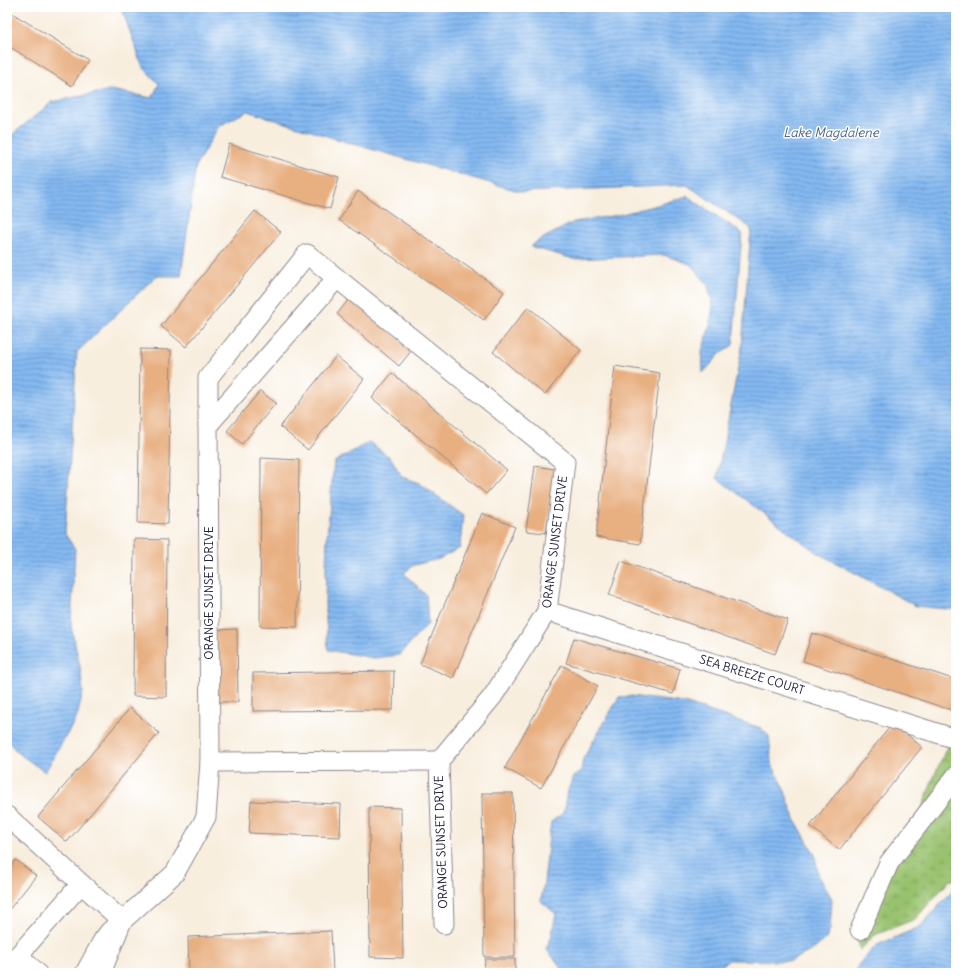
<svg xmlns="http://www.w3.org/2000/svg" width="963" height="980" viewBox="0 0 963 980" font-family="Delius,sans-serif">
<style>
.wetland{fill:url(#wetland-marsh);stroke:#5e7254}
.water{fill:url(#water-rules);stroke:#536e96}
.building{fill:#e8af80}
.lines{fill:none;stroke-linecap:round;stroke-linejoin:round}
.minor-casing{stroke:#8d888c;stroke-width:21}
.minor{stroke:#fff;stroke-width:19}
.labels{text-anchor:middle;stroke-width:3;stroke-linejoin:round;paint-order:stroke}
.street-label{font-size:12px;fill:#22223b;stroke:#fff}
.water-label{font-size:13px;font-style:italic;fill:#495e84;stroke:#fff}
</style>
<defs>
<pattern id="wetland-marsh" width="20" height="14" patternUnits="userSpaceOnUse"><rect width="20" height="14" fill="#99c26e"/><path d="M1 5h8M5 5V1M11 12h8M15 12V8" fill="none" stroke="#84a660"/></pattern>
<pattern id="water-rules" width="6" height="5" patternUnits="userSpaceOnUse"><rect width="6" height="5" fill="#84b9f2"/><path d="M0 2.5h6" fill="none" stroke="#6c96c5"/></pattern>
</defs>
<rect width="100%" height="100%" fill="#fff"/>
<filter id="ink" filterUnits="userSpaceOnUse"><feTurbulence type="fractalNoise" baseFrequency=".025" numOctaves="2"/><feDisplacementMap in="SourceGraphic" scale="8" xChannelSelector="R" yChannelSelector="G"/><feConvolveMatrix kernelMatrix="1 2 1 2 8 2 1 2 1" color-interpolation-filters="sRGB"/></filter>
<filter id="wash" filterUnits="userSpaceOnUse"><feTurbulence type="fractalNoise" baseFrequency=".012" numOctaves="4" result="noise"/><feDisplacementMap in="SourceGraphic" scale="16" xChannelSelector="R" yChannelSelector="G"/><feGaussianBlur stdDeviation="0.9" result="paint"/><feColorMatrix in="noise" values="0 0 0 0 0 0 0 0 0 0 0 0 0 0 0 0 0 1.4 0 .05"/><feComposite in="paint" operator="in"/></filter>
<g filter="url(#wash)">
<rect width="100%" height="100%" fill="#f8eede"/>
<path class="wetland" d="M 956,726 L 956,880 L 950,880 L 915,919 L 875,935 L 860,950 L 859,944 L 858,919 L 920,814 L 933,779 Z"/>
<g class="water">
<path d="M 121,7 L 956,7 L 956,610 L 916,606 L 816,552 L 717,478 L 742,347 L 751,228 L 687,185 L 522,192 L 353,144 L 247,111 L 219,126 L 196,165 L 181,276 L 156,276 L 77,352 L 65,534 L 75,549 L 71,626 L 80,667 L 83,692 L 77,717 L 45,772 L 18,753 L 7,740 L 7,139 L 52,102 L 111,90 L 152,98 L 159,84 L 143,67 Z"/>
<path d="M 687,196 L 742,233 L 733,345 L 720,354 L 703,373 L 702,351 L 710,326 L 713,305 L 707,283 L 690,264 L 664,255 L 574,259 L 531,247 L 536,242 L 574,222 L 618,215 L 661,204 Z"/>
<path d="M 369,442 L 391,458 L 402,477 L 419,483 L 463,515 L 460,548 L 439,559 L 414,565 L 404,573 L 426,595 L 428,624 L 399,655 L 374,658 L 328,650 L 325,604 L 327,536 L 334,462 Z"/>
<path d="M 630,696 L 684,703 L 761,728 L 769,736 L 772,765 L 781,781 L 796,821 L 815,855 L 818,874 L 832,899 L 830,929 L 826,939 L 814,949 L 791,961 L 729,960 L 713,973 L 563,973 L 557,962 L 546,949 L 551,938 L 556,914 L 541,901 C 546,875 547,848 551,822 L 563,813 L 566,805 L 566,796 L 573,777 L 581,771 L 583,759 L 619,697 Z"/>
<path d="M 954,889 L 956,889 L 956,973 L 856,973 L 858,965 L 877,945 L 920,927 Z"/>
</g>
<g id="blocks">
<g class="building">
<path d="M 7,10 L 88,60 L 72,86 L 7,45 Z"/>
<path d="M 229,144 L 339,177 L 330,209 L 220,177 Z"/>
<path d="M 358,191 L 504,292 L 484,320 L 339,220 Z"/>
<path d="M 255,211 L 281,232 L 186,347 L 161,326 Z"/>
<path d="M 350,298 L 412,350 L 399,366 L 337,314 Z"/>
<path d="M 528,307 L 581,350 L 545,395 L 493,352 Z"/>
<path d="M 140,349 L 171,350 L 168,524 L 138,523 Z"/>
<path d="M 336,356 L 364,379 L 308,450 L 280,427 Z"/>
<path d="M 615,366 L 660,373 L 640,544 L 596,537 Z"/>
<path d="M 392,373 L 507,470 L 486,494 L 372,398 Z"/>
<path d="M 260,391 L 276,403 L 242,444 L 227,431 Z"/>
<path d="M 261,458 L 299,460 L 297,627 L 260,626 Z"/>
<path d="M 535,466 L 555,469 L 546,533 L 526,531 Z"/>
<path d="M 482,513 L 515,527 L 453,678 L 420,664 Z"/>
<path d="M 134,539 L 167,540 L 166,697 L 133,696 Z"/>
<path d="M 621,561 L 788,620 L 775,654 L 609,595 Z"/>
<path d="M 237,629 L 238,702 L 216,702 L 215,630 Z"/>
<path d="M 812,633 L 956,680 L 956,706 L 954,711 L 803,661 Z"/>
<path d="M 574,638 L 680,669 L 673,694 L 566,663 Z"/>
<path d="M 562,665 L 598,686 L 541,788 L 505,768 Z"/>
<path d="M 394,671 L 393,710 L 253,711 L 253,673 Z"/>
<path d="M 130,708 L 159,733 L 67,842 L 38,817 Z"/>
<path d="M 893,723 L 922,747 L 839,850 L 810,826 Z"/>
<path d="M 482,793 L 513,793 L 515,957 L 484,957 Z"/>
<path d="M 251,801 L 341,804 L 340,837 L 249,833 Z"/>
<path d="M 369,807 L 401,808 L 403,958 L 370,957 Z"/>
<path d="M 16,860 L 36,876 L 8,911 L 7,911 L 7,872 Z"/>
<path d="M 331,931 L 333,971 L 273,973 L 189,973 L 188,937 Z"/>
<path d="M 485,959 L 515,959 L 515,971 L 484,970 Z"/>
</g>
</g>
</g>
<g filter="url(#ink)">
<use href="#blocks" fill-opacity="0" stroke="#8d888c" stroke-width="1"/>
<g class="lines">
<defs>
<g id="minor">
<path d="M 337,278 L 208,425 L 208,378 L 307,254 L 565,462 L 547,611 L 493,696 L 439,761 L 444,924"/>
<path d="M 547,611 L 956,739"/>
<path d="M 210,762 L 439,761"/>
<path d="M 7,816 L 122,921 L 175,873 L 206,817 L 210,762 L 208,425"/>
<path d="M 860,930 L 889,863 L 956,776"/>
<path d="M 18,955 L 37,973"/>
<path d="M 7,968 L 81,884"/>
<path d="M 85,973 L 103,940 L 110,931 L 122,921 L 101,973"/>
</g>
</defs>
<use href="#minor" class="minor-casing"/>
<use href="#minor" class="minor"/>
</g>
</g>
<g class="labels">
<g class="street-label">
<text transform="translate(555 542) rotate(-83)" y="4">ORANGE SUNSET DRIVE</text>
<text transform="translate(209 593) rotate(-90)" y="4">ORANGE SUNSET DRIVE</text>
<text transform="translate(752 675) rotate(17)" y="4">SEA BREEZE COURT</text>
<text transform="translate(441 842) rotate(-92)" y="4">ORANGE SUNSET DRIVE</text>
</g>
<g class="water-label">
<text x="831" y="137">Lake Magdalene</text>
</g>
</g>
<rect width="963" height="980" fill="none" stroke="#fff" stroke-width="24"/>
</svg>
